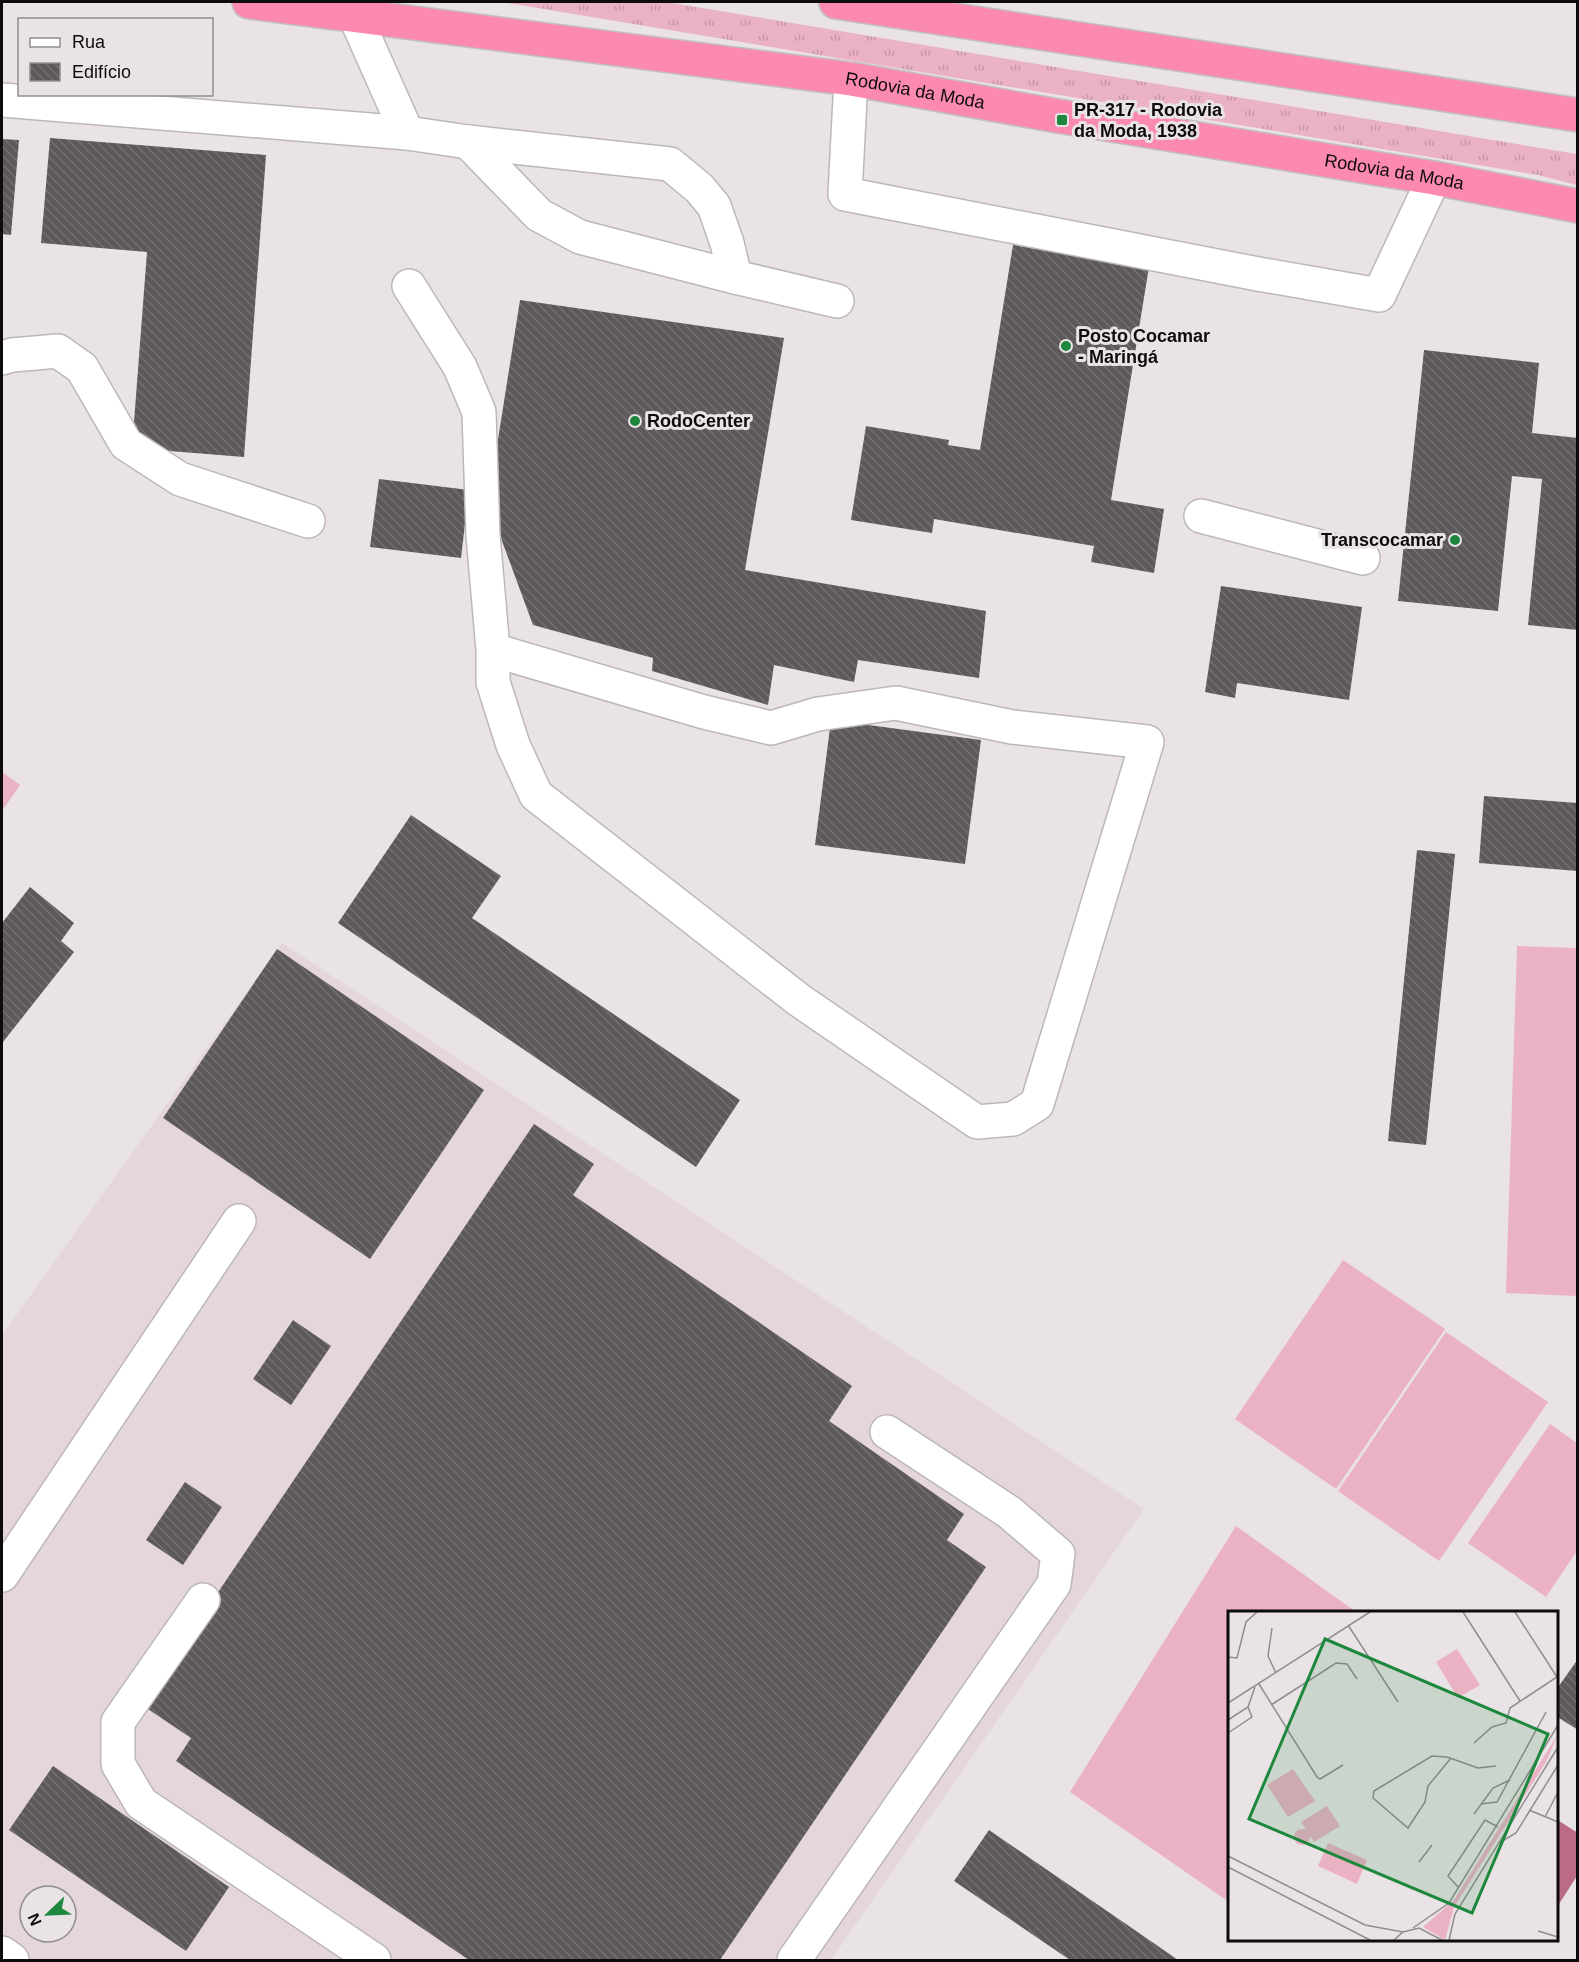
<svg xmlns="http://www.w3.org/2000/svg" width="1579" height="1962" viewBox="0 0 1579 1962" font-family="Helvetica,sans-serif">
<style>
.built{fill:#e4d6da;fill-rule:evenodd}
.grass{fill:url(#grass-tufts)}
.pitch{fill:#eab2c3}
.water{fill:#bc6b87}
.building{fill:url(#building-back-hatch)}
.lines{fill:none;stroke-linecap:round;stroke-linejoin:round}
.minor-casing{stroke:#bdb7b8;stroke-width:36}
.highway-casing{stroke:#c0c0c0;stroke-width:36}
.minor{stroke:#fff;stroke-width:33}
.highway{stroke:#fc89b2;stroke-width:33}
.poi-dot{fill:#1d873d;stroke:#e9e3e5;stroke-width:2}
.labels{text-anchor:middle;stroke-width:6;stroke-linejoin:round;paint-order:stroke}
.street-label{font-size:18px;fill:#0d0b0b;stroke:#e9e3e5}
.poi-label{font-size:18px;font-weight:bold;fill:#0d0b0b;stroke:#e9e3e5;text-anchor:start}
.inset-road{fill:none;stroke:#918d8e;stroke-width:1.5}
.view{fill:#1d873d;fill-opacity:0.15;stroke:#1d873d;stroke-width:3}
.inset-edge{fill:none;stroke:#0d0b0b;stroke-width:3}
</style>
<defs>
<pattern id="grass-tufts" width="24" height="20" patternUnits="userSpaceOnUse" patternTransform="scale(1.5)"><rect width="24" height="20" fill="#eab2c3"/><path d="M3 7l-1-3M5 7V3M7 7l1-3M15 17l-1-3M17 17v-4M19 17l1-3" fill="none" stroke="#c898a6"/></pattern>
<pattern id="building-back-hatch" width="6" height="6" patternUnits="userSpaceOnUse" patternTransform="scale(1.5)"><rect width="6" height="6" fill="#5d585a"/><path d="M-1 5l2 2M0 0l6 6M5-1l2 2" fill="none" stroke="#737071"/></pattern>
</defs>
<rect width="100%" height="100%" fill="#e9e3e5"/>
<path class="built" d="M 282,943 L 1144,1509 L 831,1960 L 2,1960 L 2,1335 ZM 30,1896 L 66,1896 L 66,1932 L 30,1932 Z"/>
<path class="grass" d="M 502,2 L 666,2 L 1577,154 L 1577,185 L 1538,175 Z"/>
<g class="pitch">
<path d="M 2,772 L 20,785 L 2,811 Z"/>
<path d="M 1517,946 L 1577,948 L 1577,1296 L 1506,1293 Z"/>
<path d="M 1343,1260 L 1445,1329 L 1336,1489 L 1235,1419 Z"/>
<path d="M 1446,1332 L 1548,1402 L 1439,1561 L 1338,1491 Z"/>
<path d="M 1550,1424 L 1577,1443 L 1577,1551 L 1546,1597 L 1468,1543 Z"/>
<path d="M 1236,1526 L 1356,1612 L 1230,1612 L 1229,1902 L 1070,1792 Z"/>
</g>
<path class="water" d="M 1556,1819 L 1578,1833 L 1577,1876 L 1557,1907 Z"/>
<g class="building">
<path d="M 50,138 L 266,155 L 244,457 L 132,448 L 147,252 L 41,243 Z"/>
<path d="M 2,139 L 19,140 L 11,235 L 2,234 Z"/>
<path d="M 1013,245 L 1149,267 L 1111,500 L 1164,509 L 1154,573 L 1091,562 L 1094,546 L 934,519 L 932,533 L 851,520 L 866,426 L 949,440 L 948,445 L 980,450 Z"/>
<path d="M 520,300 L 784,338 L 745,570 L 986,611 L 979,678 L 858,660 L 854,682 L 774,665 L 768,705 L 652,671 L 653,658 L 533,625 L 488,503 Z"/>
<path d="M 1424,350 L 1539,363 L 1532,433 L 1578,438 L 1578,630 L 1528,625 L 1542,479 L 1512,476 L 1498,611 L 1398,601 Z"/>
<path d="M 379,479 L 469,490 L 461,558 L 370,547 Z"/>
<path d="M 1221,586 L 1362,607 L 1349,700 L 1237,683 L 1235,698 L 1205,692 Z"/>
<path d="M 831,720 L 981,740 L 965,864 L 815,845 Z"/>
<path d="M 1484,796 L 1578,803 L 1578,871 L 1479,863 Z"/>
<path d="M 411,815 L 501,876 L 472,918 L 740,1100 L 696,1167 L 338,923 Z"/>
<path d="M 1417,850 L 1455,854 L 1426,1145 L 1388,1141 Z"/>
<path d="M 30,887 L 74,923 L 61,941 L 74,952 L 3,1042 L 2,1041 L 2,923 Z"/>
<path d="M 277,949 L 484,1090 L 370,1259 L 163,1118 Z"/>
<path d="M 534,1124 L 594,1164 L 573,1195 L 852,1386 L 829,1421 L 964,1514 L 947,1540 L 986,1567 L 720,1960 L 469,1960 L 176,1761 L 191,1738 L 142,1705 Z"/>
<path d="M 293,1320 L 331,1346 L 291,1405 L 253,1379 Z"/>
<path d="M 185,1482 L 222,1507 L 183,1565 L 146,1540 Z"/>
<path d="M 1578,1659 L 1578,1730 L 1556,1716 L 1556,1690 Z"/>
<path d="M 53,1766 L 229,1887 L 186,1951 L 9,1830 Z"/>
<path d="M 989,1830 L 1155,1944 L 1178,1960 L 1070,1960 L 954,1881 Z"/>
</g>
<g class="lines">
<defs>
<g id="minor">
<path d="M 355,16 L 407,133"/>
<path d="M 851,79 L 845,194 L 1258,274 L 1379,295 L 1434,178"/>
<path d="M 2,100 L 407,133 L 468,142 L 670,164 L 699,188 L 714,206 L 727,243 L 735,277"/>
<path d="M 468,142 L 539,215 L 580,237 L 735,277 L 837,301"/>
<path d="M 409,286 L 460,367 L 479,412 L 483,535 L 493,650 L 493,682 L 513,745 L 536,795 L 799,1000 L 977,1122 L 1013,1119 L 1037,1104 L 1147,742 L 1012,727 L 896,703 L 818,714 L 771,728 L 704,712 L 493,650"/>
<path d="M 2,358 L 12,355 L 58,351 L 82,368 L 126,444 L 180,479 L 308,521"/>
<path d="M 1201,516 L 1363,558"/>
<path d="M 2,1575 L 239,1221"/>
<path d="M 203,1600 L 118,1722 L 118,1764 L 141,1803 L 374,1960"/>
<path d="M 2,1953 L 12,1960"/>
<path d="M 794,1960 L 1054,1584 L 1058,1554 L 1009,1512 L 887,1432"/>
</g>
<g id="highway">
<path id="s1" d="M 249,2 L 851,79 L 1058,116 L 1434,178 L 1578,206"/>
<path d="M 836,2 L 1578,115"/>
</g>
</defs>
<use href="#minor" class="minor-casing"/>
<use href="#highway" class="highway-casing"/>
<use href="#minor" class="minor"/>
<use href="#highway" class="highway"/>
</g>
<g class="poi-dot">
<rect x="1056" y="114" width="12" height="12" rx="3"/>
<circle cx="1066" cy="346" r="6"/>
<circle cx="635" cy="421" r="6"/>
<circle cx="1455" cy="540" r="6"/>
</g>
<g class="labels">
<g class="street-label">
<text dy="6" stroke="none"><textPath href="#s1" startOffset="672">Rodovia da Moda</textPath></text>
<text dy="6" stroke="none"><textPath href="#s1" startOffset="1158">Rodovia da Moda</textPath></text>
</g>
<g class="poi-label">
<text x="1074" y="116">PR-317 - Rodovia<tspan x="1074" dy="21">da Moda, 1938</tspan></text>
<text x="1078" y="342">Posto Cocamar<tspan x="1078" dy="21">- Maringá</tspan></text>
<text x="647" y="427">RodoCenter</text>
<text x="1443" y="546" text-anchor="end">Transcocamar</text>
</g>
</g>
<g transform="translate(1228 1611)">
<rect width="330" height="330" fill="#e9e3e5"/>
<path d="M 330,123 L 318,151 L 226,296 L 217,329 L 195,316 L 226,289 Z" fill="#eab2c3"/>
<path d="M 229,38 L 252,74 L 230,87 L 208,51 ZM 65,158 L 87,190 L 60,206 L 39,174 ZM 99,195 L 112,215 L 86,231 L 73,211 ZM66 226a8 8 0 1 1 16 0a8 8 0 1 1-16 0ZM 100,232 L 139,249 L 129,273 L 90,255 Z" fill="#eab2c3"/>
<path class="inset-road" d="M 235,1 L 292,90M 287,1 L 329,66M 120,14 L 170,91M 44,17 L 40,45 L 48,62M 0,46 L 9,47 L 18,11 L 29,1M 31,73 L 89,166 L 92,168 L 115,154M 0,92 L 142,1M 43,94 L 108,52 L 119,53 L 129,68M 0,109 L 20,96 L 27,76M 0,122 L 24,106 L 20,96M 246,132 L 264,116 L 278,112 L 282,97 L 329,66 L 330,60M 223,147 L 200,175 L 197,191 L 180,217 L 145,187 L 146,180 L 204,145 L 219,146 L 250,157 L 268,155M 253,193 L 269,191 L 318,101M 301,199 L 330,211M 246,203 L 265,177 L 282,169M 317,206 L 330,181M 271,232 L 288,222 L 330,154M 0,245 L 137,314 L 175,321M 191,251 L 204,234M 0,256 L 142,329M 231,277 L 220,265 L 228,253 L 257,209 L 270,216M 185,317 L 221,292 L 330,114M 310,320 L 330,326M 166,329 L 175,321 L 191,317 L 214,329M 221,329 L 227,303 L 330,136"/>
<path class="view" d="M 97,28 L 320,123 L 244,302 L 21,208 Z"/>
<rect width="330" height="330" class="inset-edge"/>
</g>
<rect width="1579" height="1962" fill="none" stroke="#0d0b0b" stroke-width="6"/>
<rect x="18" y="18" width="195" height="78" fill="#e9e3e5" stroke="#918d8e" stroke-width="1.5"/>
<rect x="30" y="38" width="30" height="9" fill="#ffffff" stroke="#918d8e" stroke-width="1.5"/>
<text x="72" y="48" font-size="18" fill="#0d0b0b">Rua</text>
<rect x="30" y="63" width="30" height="18" fill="url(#building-back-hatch)" stroke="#918d8e" stroke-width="1.5"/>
<text x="72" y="78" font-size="18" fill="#0d0b0b">Edifício</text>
<g transform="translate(48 1914) rotate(247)"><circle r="28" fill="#e9e3e5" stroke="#918d8e" stroke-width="1.5"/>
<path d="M0-4.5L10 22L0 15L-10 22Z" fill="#1d873d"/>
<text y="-9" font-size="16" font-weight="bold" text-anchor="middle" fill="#0d0b0b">N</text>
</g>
</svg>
